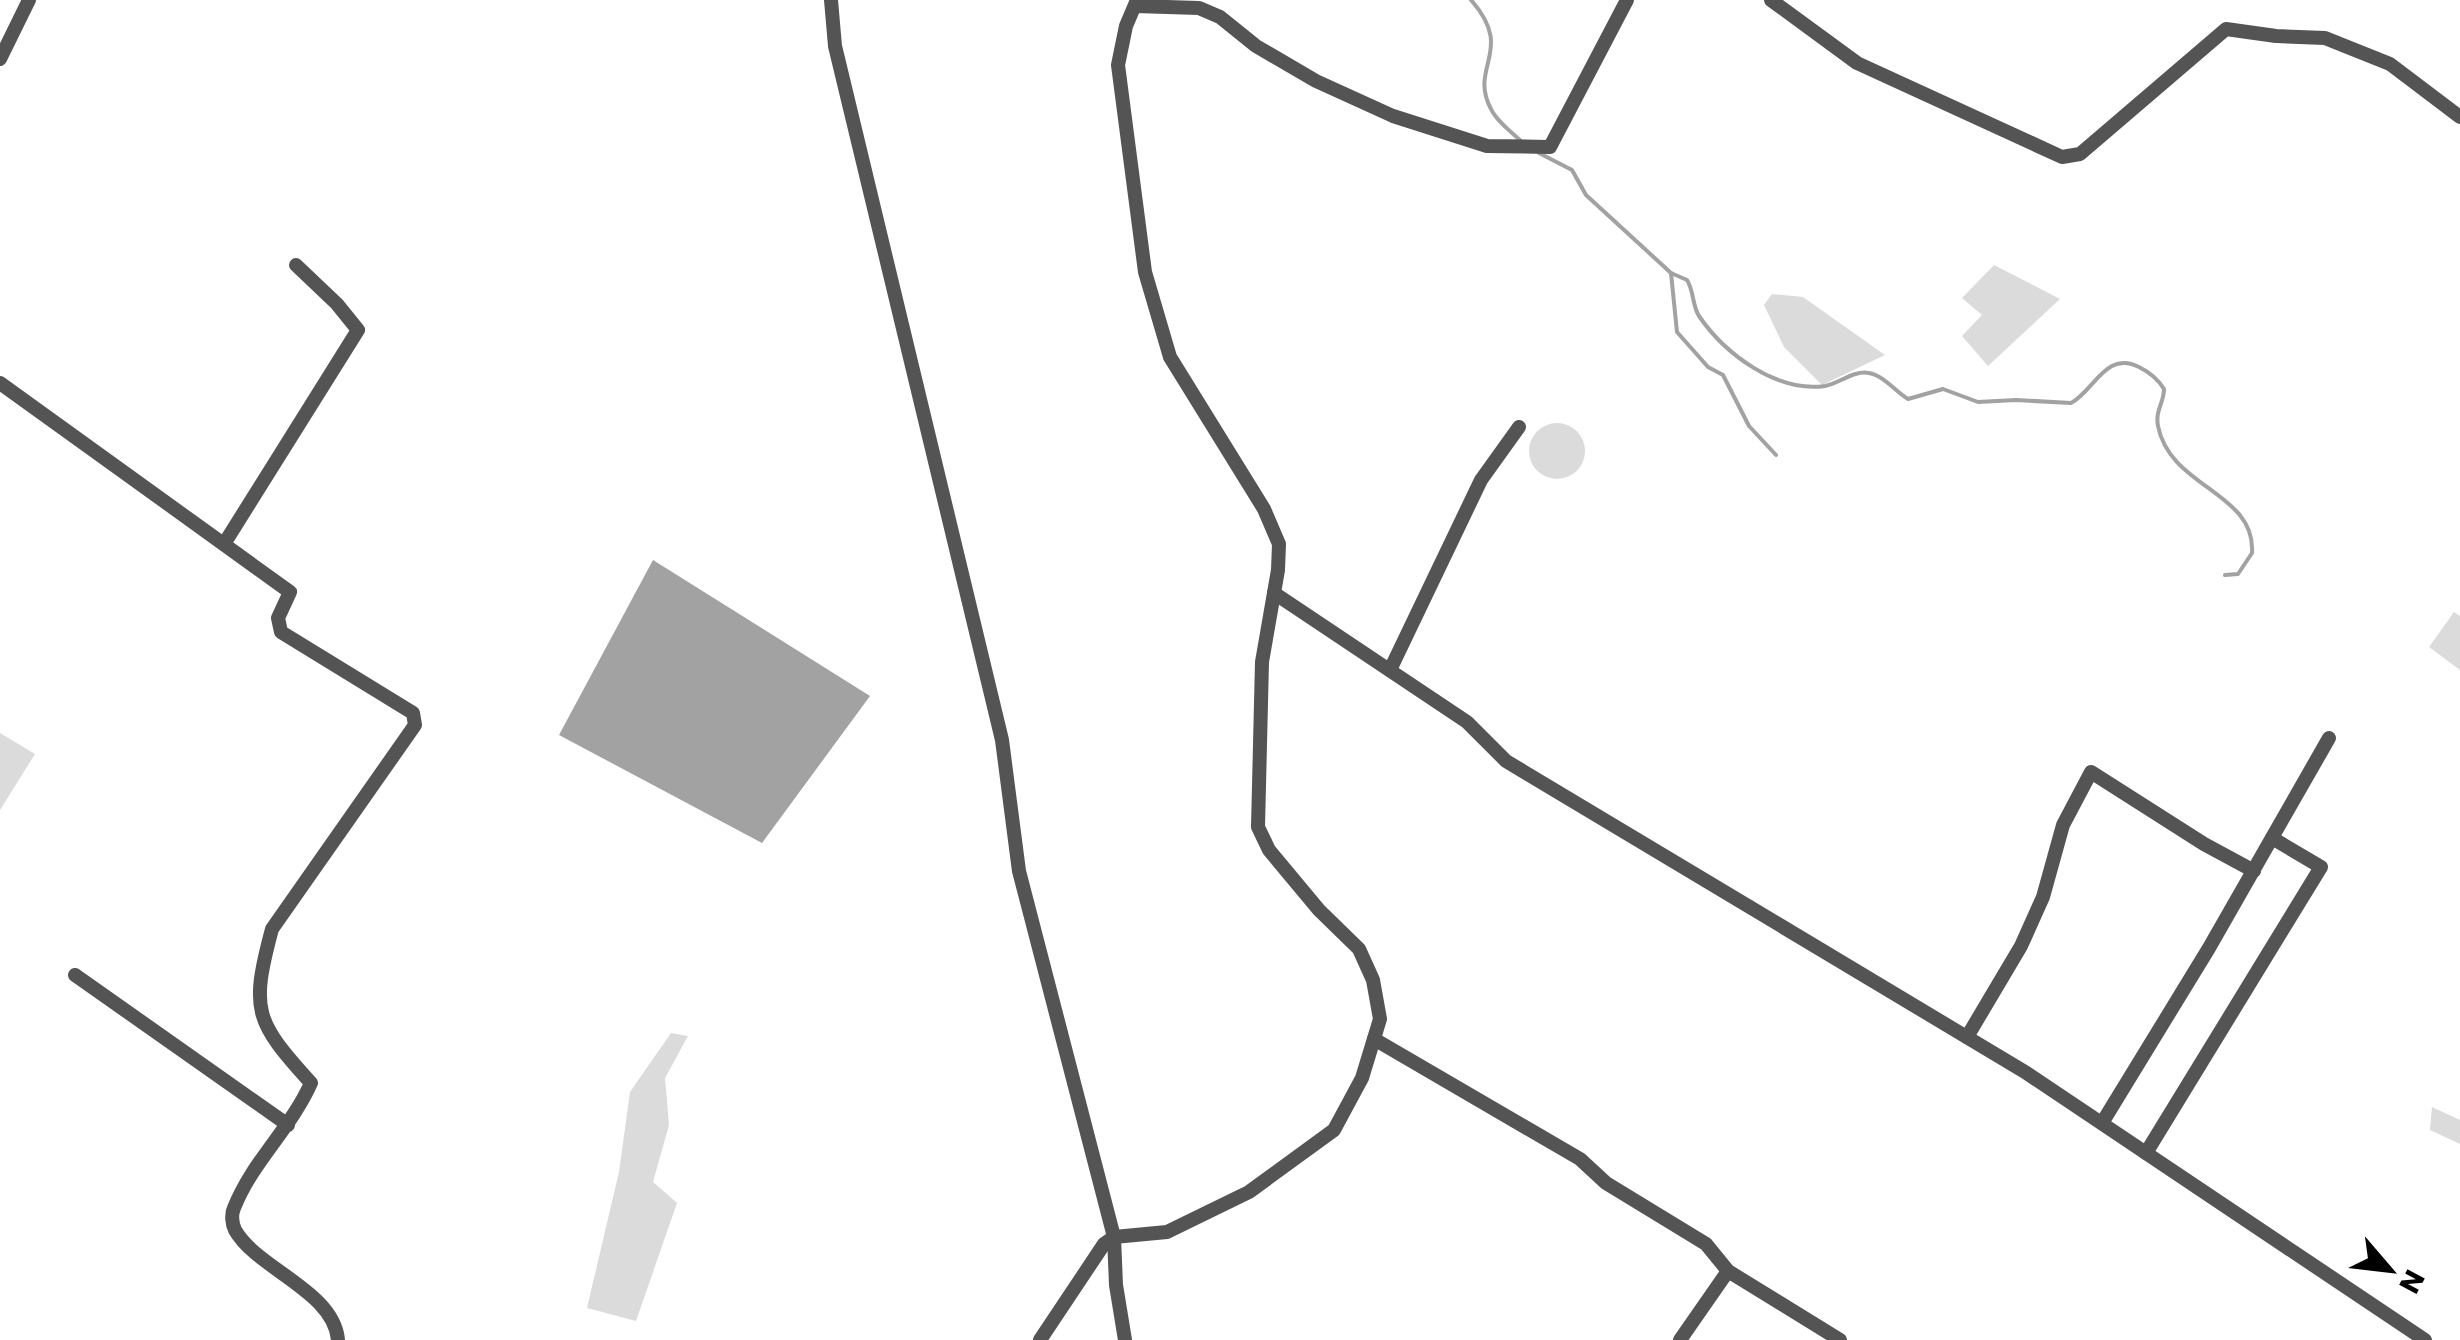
<svg xmlns="http://www.w3.org/2000/svg" width="2460" height="1340" viewBox="0 0 2460 1340" font-family="Poppins,sans-serif">
<style>
.green{fill:#dbdbdb}
.water{fill:#a2a2a2}
.lines{fill:none;stroke-linecap:round;stroke-linejoin:round}
.stream{stroke:#a2a2a2;stroke-width:4}
.minor{stroke:#545454;stroke-width:14}
</style>
<rect width="100%" height="100%" fill="#fff"/>
<g class="green">
<path d="M 1994,265 L 2060,299 L 1988,366 L 1962,336 L 1982,315 L 1962,298 Z"/>
<path d="M 1772,294 L 1803,297 L 1885,355 L 1822,385 L 1784,347 L 1764,305 Z"/>
<circle cx="1557" cy="451" r="28"/>
<path d="M 2454,612 L 2460,616 L 2460,670 L 2429,647 Z"/>
<path d="M 0,733 L 35,754 L 0,810 Z"/>
<path d="M 671,1033 L 688,1036 L 665,1078 L 669,1125 L 653,1182 L 677,1203 L 636,1321 L 587,1308 L 619,1172 L 630,1092 Z"/>
<path d="M 2432,1107 L 2460,1120 L 2460,1144 L 2430,1130 Z"/>
</g>
<path class="water" d="M 653,560 L 870,696 L 762,843 L 559,735 Z"/>
<g class="lines">
<g class="stream">
<path d="M 1471,0 C 1516,51 1468,66 1491,109 C 1497,122 1513,133 1523,143"/>
<path d="M 1539,153 L 1572,170 L 1586,195 L 1671,273 L 1677,332 L 1708,367 L 1723,375 L 1749,426 L 1776,455"/>
<path d="M 1671,273 L 1687,280 C 1694,291 1692,305 1699,316 C 1725,354 1777,393 1825,386 C 1840,383 1854,370 1869,373 C 1883,375 1896,392 1908,399 L 1943,389 L 1978,402 L 2016,400 L 2071,403 C 2094,391 2106,350 2139,367 C 2149,372 2158,379 2164,389 C 2164,403 2155,410 2158,426 C 2170,488 2256,492 2252,553 L 2238,574 L 2225,575"/>
</g>
<g class="minor">
<path d="M 831,0 L 835,46 L 1002,740 L 1019,871 L 1114,1237 L 1104,1244 L 1040,1340"/>
<path d="M 1771,0 L 1857,63 L 2062,157 L 2080,154 L 2226,29 L 2276,36 L 2325,38 L 2390,64 L 2460,117"/>
<path d="M 1135,6 L 1199,8 L 1220,17 L 1256,46 L 1316,81 L 1393,116 L 1487,146 L 1550,147 L 1627,0"/>
<path d="M 0,59 L 29,0"/>
<path d="M 0,383 L 290,592 L 278,618 L 281,632 L 413,713 L 415,725 L 272,929 C 250,1011 255,1021 311,1083 C 291,1128 252,1162 234,1208 C 231,1214 232,1224 235,1230 C 257,1269 334,1291 338,1340"/>
<path d="M 224,544 L 358,330 L 337,304 L 296,265"/>
<path d="M 1274,593 L 1467,722 L 1506,761 L 2025,1072 L 2425,1340"/>
<path d="M 1390,670 L 1481,480 L 1519,427"/>
<path d="M 75,975 L 288,1125"/>
<path d="M 1967,1037 L 2021,946 L 2043,897 L 2063,825 L 2091,772 L 2204,844 L 2254,871"/>
<path d="M 1374,1039 L 1580,1159 L 1606,1183 L 1706,1244 L 1728,1271 L 1840,1340"/>
<path d="M 2102,1123 L 2209,948 L 2329,738"/>
<path d="M 2146,1153 L 2321,867 L 2272,838"/>
<path d="M 1125,1340 L 1116,1285 L 1114,1237 L 1167,1232 L 1249,1192 L 1334,1130 L 1362,1078 L 1380,1019 L 1373,980 L 1359,949 L 1319,910 L 1269,850 L 1258,827 L 1262,662 L 1278,570 L 1279,544 L 1264,509 L 1170,357 L 1145,272 L 1118,65 L 1126,26 L 1137,0"/>
<path d="M 1680,1340 L 1728,1271"/>
</g>
</g>
<g transform="translate(2390 1270) rotate(118)" stroke="#ffffff" stroke-width="8" paint-order="stroke">
<path d="M0-8L18 38L0 25L-18 38Z" fill="#000000"/>
<text y="-15" font-size="28" font-weight="bold" text-anchor="middle" fill="#000000">N</text>
</g>
</svg>
